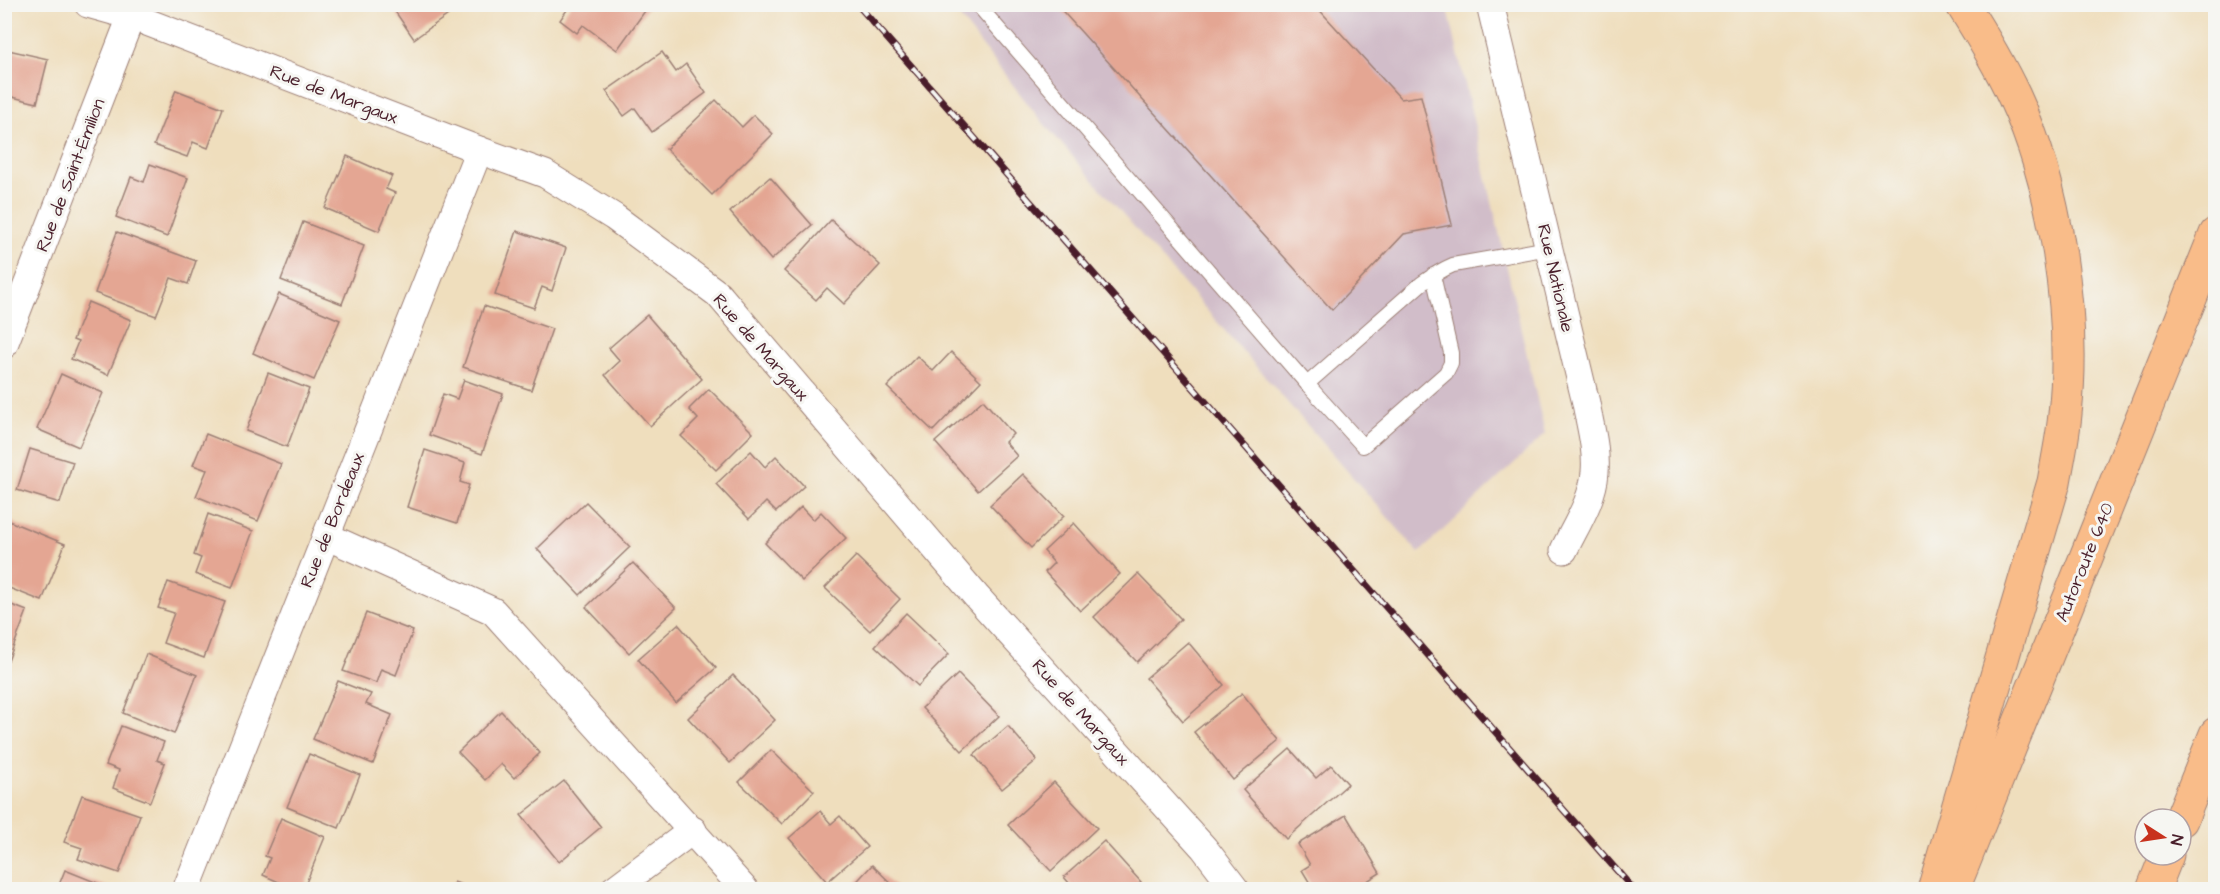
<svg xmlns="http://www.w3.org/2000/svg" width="2220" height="894" viewBox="0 0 2220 894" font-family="'Architects Daughter',sans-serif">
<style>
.industrial{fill:#d1bdc9}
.building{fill:#e4a693}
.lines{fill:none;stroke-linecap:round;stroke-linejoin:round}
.service-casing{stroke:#9c7e74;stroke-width:16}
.minor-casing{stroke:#9c7e74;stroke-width:29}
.motorway-casing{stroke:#9c7e74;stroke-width:35}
.service{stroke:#fff;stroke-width:14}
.minor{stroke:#fff;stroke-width:27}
.motorway{stroke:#f9bc89;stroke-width:33}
.rail-casing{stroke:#4a1f2b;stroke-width:7}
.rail{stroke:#f6f6f2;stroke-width:4.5;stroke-dasharray:14;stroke-linecap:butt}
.labels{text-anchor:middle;stroke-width:6;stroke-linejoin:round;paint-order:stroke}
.street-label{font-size:18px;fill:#4a1f2b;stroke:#f6f6f2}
</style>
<rect width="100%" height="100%" fill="#f6f6f2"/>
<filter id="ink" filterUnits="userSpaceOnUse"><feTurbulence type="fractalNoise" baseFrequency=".0167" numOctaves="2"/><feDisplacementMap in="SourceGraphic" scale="12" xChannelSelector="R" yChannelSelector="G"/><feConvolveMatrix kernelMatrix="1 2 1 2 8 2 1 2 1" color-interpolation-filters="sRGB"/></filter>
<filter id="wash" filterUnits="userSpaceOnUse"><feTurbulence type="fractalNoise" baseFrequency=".008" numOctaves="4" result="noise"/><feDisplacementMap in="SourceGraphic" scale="24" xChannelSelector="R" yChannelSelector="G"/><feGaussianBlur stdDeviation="1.35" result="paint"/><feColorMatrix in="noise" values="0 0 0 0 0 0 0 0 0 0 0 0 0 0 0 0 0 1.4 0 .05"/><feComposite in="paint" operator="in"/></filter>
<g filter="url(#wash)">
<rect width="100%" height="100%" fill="#efdebd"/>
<path class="industrial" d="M 950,5 L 1447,5 L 1545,434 L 1419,553 L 1039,118 Z"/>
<g id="blocks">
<g class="building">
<path d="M 390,4 L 449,4 L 444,8 L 448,15 L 414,39 Z"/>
<path d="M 571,4 L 650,4 L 617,50 L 583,25 L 577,33 L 560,20 Z"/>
<path d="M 1056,4 L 1314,4 L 1401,99 L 1421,96 L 1452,225 L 1404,234 L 1332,310 Z"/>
<path d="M 4,49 L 48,59 L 37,103 L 4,95 Z"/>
<path d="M 662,52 L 676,72 L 686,64 L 706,93 L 652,132 L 635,108 L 624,116 L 606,91 Z"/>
<path d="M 176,90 L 223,108 L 208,148 L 193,142 L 187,157 L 154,145 Z"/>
<path d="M 716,100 L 742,127 L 754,115 L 773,134 L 712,195 L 666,149 Z"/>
<path d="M 347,156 L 392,176 L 386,189 L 395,193 L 379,231 L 325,208 Z"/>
<path d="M 150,164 L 188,178 L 167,237 L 116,217 L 131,177 L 144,182 Z"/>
<path d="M 770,177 L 812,225 L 771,260 L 730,212 Z"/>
<path d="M 831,220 L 880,265 L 844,304 L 827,288 L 816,300 L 784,271 Z"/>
<path d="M 303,222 L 364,246 L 342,304 L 281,280 Z"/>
<path d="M 517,231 L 566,248 L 552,291 L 542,287 L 534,308 L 495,295 Z"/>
<path d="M 117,232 L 196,261 L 188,284 L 171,278 L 156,316 L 95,293 Z"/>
<path d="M 279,294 L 340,320 L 314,380 L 253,353 Z"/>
<path d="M 88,302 L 131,320 L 108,375 L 71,359 L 78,342 L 73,340 Z"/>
<path d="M 484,306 L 552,329 L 531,390 L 463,367 Z"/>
<path d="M 647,315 L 702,379 L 650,426 L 605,375 L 620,361 L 609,348 Z"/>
<path d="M 951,352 L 981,381 L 933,431 L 887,387 L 917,356 L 933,371 Z"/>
<path d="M 268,373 L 309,389 L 287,447 L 246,431 Z"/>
<path d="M 61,374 L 103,393 L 79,447 L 37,429 Z"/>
<path d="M 464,380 L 503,394 L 482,454 L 429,435 L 443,394 L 457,399 Z"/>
<path d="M 709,389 L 753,433 L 716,470 L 681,436 L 698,419 L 689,409 Z"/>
<path d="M 983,400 L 1013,434 L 1005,442 L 1017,456 L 978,491 L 935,442 Z"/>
<path d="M 206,434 L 281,464 L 258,521 L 196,496 L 207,470 L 193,465 Z"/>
<path d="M 30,449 L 73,462 L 60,503 L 17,490 Z"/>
<path d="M 425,450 L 465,463 L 460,482 L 469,485 L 457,523 L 407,507 Z"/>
<path d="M 751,451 L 765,467 L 776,456 L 804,486 L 776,512 L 766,502 L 749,519 L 716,484 Z"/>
<path d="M 1023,474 L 1064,516 L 1031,548 L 990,505 Z"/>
<path d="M 586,502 L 630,547 L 580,595 L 537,549 Z"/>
<path d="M 801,507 L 813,520 L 821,512 L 846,538 L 802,581 L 765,543 Z"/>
<path d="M 208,514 L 253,531 L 232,588 L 195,574 L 201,558 L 194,555 Z"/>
<path d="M 4,519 L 65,544 L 42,601 L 4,586 Z"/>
<path d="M 1074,523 L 1120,574 L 1080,611 L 1045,572 L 1054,563 L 1044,551 Z"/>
<path d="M 856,556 L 900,599 L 870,631 L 825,588 Z"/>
<path d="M 633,563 L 676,608 L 629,653 L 586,607 Z"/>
<path d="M 1138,574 L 1181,619 L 1137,662 L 1094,617 Z"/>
<path d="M 168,582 L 225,602 L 204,658 L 163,643 L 174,613 L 158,608 Z"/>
<path d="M 4,602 L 27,611 L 8,661 L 4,660 Z"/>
<path d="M 366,613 L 413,631 L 396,675 L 381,669 L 376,683 L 343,671 Z"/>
<path d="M 906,613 L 949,654 L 918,686 L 875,646 Z"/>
<path d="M 678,624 L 716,668 L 676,703 L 638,659 Z"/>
<path d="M 1188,642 L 1224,685 L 1183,721 L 1146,678 Z"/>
<path d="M 146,654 L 197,675 L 174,734 L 123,713 Z"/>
<path d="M 958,674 L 999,716 L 962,751 L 922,708 Z"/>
<path d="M 733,675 L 775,720 L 730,763 L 688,718 Z"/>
<path d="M 338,681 L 371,694 L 366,704 L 392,715 L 373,764 L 313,739 Z"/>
<path d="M 1242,693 L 1280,741 L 1233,780 L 1194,732 Z"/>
<path d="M 501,711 L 540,753 L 514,778 L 501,764 L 485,780 L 458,752 Z"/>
<path d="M 121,726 L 164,742 L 157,760 L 165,763 L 150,802 L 113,788 L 119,770 L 106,765 Z"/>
<path d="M 1008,726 L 1037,760 L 1002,789 L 974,755 Z"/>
<path d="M 1290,749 L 1316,778 L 1331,765 L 1348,784 L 1286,839 L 1243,790 Z"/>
<path d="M 771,750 L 814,791 L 782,824 L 739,782 Z"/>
<path d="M 309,754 L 360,775 L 339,828 L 287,807 Z"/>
<path d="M 564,781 L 601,827 L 559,862 L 521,815 Z"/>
<path d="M 1054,782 L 1097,828 L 1051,871 L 1008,825 Z"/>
<path d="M 82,795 L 140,815 L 119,873 L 78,859 L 82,848 L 64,842 Z"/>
<path d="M 820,811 L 831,824 L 840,816 L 867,847 L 827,882 L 789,838 Z"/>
<path d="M 1346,815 L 1380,873 L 1353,890 L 1314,890 L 1302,870 L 1310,865 L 1298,844 Z"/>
<path d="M 281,818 L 325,837 L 303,890 L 297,890 L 263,875 L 270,858 L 265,856 Z"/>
<path d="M 1104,841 L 1141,882 L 1133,890 L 1075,890 L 1064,877 Z"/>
<path d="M 872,865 L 898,890 L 849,890 Z"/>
<path d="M 65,870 L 110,888 L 110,890 L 57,890 Z"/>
<path d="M 454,882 L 473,889 L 473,890 L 451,890 Z"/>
</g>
</g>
</g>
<g filter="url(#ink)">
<use href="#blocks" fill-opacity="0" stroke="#9c7e74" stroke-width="1.5"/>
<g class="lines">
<defs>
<g id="service">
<path d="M 977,4 L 1307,384"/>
<path d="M 1433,275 L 1451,353 L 1451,363 L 1446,373 L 1363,446 L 1307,384 L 1421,284 C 1432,276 1441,270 1453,265 L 1549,248"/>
</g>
<g id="minor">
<path d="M 88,4 L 131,16 L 479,150 L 545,174 L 614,217 L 718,294 L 976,596 L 1204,848 L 1236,890"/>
<path d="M 1490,4 L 1586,403 C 1590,425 1597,449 1595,472 C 1593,500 1576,525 1564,550"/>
<path d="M 4,345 L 136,4"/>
<path d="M 326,536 L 493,611 L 745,890"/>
<path d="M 186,890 L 479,150"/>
<path d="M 613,890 L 693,830"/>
</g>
<g id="motorway">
<path d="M 2181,820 L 2216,734"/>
<path d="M 1956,881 L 2216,234"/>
<path d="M 1934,890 L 2054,482 C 2058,459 2063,437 2065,414 C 2076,316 2056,185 2014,96 C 1999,64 1981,34 1962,4"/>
<path d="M 2153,890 L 2167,855"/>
</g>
</defs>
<use href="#service" class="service-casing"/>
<use href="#minor" class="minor-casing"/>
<use href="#motorway" class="motorway-casing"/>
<use href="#service" class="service"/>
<use href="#minor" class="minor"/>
<use href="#motorway" class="motorway"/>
<defs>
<path id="rail" d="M 857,4 L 1634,890"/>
</defs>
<use href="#rail" class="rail-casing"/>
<use href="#rail" class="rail"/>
</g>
</g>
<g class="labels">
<g class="street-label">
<text transform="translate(334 94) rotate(21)" y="6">Rue de Margaux</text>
<text transform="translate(70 175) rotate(-69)" y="6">Rue de Saint-Émilion</text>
<text transform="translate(1556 278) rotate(77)" y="6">Rue Nationale</text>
<text transform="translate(761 347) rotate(49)" y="6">Rue de Margaux</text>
<text transform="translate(332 520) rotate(-68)" y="6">Rue de Bordeaux</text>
<text transform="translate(2084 562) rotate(-68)" y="6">Autoroute 640</text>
<text transform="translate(1081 712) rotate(48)" y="6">Rue de Margaux</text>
</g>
</g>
<rect width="2220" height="894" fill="none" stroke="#f6f6f2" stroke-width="24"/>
<g transform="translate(2163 837) rotate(102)"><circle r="28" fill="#f6f6f2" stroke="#b1a0a2" stroke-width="1.5"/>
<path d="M0-4.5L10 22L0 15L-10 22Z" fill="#c8321e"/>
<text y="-9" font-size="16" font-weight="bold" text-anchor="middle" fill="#4a1f2b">N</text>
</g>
</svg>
